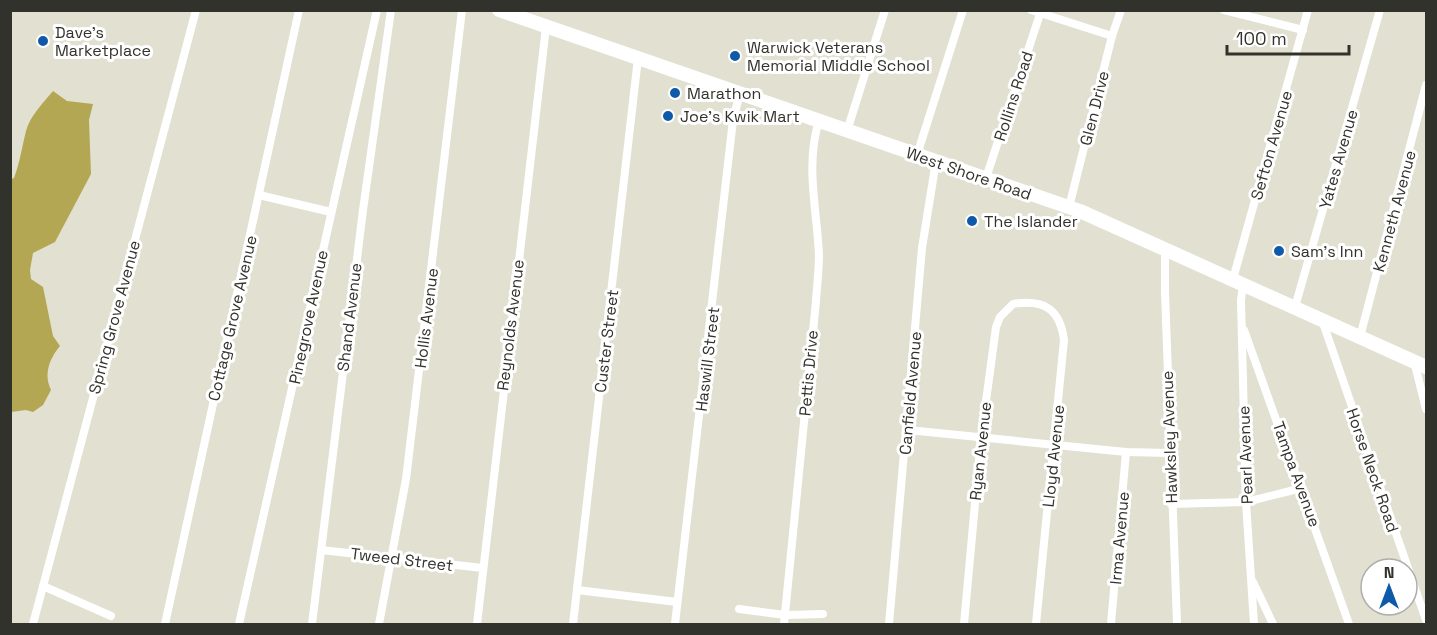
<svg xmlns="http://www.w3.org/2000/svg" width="1437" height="635" viewBox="0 0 1437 635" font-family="'Space Grotesk',sans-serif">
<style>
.forest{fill:#b3a754}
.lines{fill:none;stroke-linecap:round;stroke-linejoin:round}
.street{stroke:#fff;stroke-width:8}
.primary{stroke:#fff;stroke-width:14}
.poi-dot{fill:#0e59a8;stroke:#fff;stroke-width:2}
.labels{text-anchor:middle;stroke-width:6;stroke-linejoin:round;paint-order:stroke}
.poi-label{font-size:16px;fill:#32322c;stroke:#fff;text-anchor:start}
.street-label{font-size:16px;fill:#32322c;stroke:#fff}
</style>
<rect width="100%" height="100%" fill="#e2e0d0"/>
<path class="forest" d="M 53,91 L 67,101 L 93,104 L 89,120 L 91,174 L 55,242 L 33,253 L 30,270 L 31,279 L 43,287 L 53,336 L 60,346 C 50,358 43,374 51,390 L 43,405 L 33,412 L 26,410 L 11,412 L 11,179 L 14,178 C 20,162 22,147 26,131 C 30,116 43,103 53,91 Z"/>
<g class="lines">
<g class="street">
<path d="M 1031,10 L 1112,36"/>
<path d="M 1224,10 L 1303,30"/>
<path d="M 847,131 L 885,10"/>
<path d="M 917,155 L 963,10"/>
<path d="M 986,178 L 1040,14"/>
<path d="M 259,195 L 331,212"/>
<path d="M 1069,207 L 1112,36 L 1121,10"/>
<path d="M 1168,250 L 1165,257 L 1165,292 L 1177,624"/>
<path d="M 1233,279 L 1308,10"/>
<path d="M 1243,285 L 1241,300 L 1246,502 L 1254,624"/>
<path d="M 1295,307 L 1380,10"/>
<path d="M 1322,320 L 1426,620"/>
<path d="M 1244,330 L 1349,624"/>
<path d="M 1360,337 L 1426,85"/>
<path d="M 1414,361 L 1426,409"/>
<path d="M 908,430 L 1126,452 L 1170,453"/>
<path d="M 1171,504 L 1246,502 L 1302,488"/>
<path d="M 321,550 L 483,568"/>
<path d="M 1253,582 L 1273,624"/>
<path d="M 43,586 L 111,616"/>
<path d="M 577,590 L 677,602"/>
<path d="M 739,609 L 785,615 L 823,614"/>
<path d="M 33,624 L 196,10"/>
<path d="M 165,624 L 299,10"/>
<path d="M 239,624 L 377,10"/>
<path d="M 312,624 L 363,210 L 391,10"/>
<path d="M 379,624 L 406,479 L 462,10"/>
<path d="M 477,624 L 546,27"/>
<path d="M 573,624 L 638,58"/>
<path d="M 675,624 L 733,120 L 740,93"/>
<path d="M 784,624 L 816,301 C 817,286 819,270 819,255 C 817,210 805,164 819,121"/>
<path d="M 889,624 L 922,248 L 936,161"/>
<path d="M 964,624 L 981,438 L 996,327 L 1000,317 L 1013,304 C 1044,299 1060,309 1064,340 L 1036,624"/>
<path d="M 1111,624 L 1126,452"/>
</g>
<path class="primary" d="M 499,10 L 1080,211 L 1426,367"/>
</g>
<g class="poi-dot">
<circle cx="43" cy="41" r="6"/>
<circle cx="735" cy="56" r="6"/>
<circle cx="675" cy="93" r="6"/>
<circle cx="668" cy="116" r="6"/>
<circle cx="972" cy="221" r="6"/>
<circle cx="1279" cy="251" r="6"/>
</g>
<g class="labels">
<g class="poi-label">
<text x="55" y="38">Dave's<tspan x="55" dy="18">Marketplace</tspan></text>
<text x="747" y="53">Warwick Veterans<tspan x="747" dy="18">Memorial Middle School</tspan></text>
<text x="687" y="99">Marathon</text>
<text x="680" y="122">Joe's Kwik Mart</text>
<text x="984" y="227">The Islander</text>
<text x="1291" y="257">Sam's Inn</text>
</g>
<g class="street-label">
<text transform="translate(1013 96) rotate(-72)" y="6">Rollins Road</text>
<text transform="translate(1094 108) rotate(-76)" y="6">Glen Drive</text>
<text transform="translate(1271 145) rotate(-74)" y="6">Sefton Avenue</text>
<text transform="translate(1338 159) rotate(-74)" y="6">Yates Avenue</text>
<text transform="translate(969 173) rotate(19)" y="6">West Shore Road</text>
<text transform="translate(1394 211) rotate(-75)" y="6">Kenneth Avenue</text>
<text transform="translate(114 317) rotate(-75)" y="6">Spring Grove Avenue</text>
<text transform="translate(308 317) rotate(-78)" y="6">Pinegrove Avenue</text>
<text transform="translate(349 317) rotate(-83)" y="6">Shand Avenue</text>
<text transform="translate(232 318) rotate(-77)" y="6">Cottage Grove Avenue</text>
<text transform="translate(426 318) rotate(-83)" y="6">Hollis Avenue</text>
<text transform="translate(510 325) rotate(-83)" y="6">Reynolds Avenue</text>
<text transform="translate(606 341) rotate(-83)" y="6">Custer Street</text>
<text transform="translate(707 359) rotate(-83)" y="6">Haswill Street</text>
<text transform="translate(808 373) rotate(-85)" y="6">Pettis Drive</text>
<text transform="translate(910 393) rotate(-85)" y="6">Canfield Avenue</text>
<text transform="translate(1169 437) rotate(-92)" y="6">Hawksley Avenue</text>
<text transform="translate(980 451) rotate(-84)" y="6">Ryan Avenue</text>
<text transform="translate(1245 455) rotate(-92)" y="6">Pearl Avenue</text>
<text transform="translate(1053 456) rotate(-84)" y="6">Lloyd Avenue</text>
<text transform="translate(1373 470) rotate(71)" y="6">Horse Neck Road</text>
<text transform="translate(1297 474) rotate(70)" y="6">Tampa Avenue</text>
<text transform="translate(1119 538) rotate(-85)" y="6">Irma Avenue</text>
<text transform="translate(402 559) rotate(7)" y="6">Tweed Street</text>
</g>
</g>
<rect width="1437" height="635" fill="none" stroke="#32322c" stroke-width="24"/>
<g transform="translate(1389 587)"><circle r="28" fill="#ffffff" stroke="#adadab" stroke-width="1.5"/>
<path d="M0-4.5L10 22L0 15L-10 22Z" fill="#0e59a8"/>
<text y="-9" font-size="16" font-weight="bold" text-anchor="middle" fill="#32322c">N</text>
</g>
<path d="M1227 45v9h122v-9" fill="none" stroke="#32322c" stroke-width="3"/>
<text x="1236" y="45" font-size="18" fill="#32322c" stroke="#ffffff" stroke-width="4.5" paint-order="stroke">100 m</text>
</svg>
